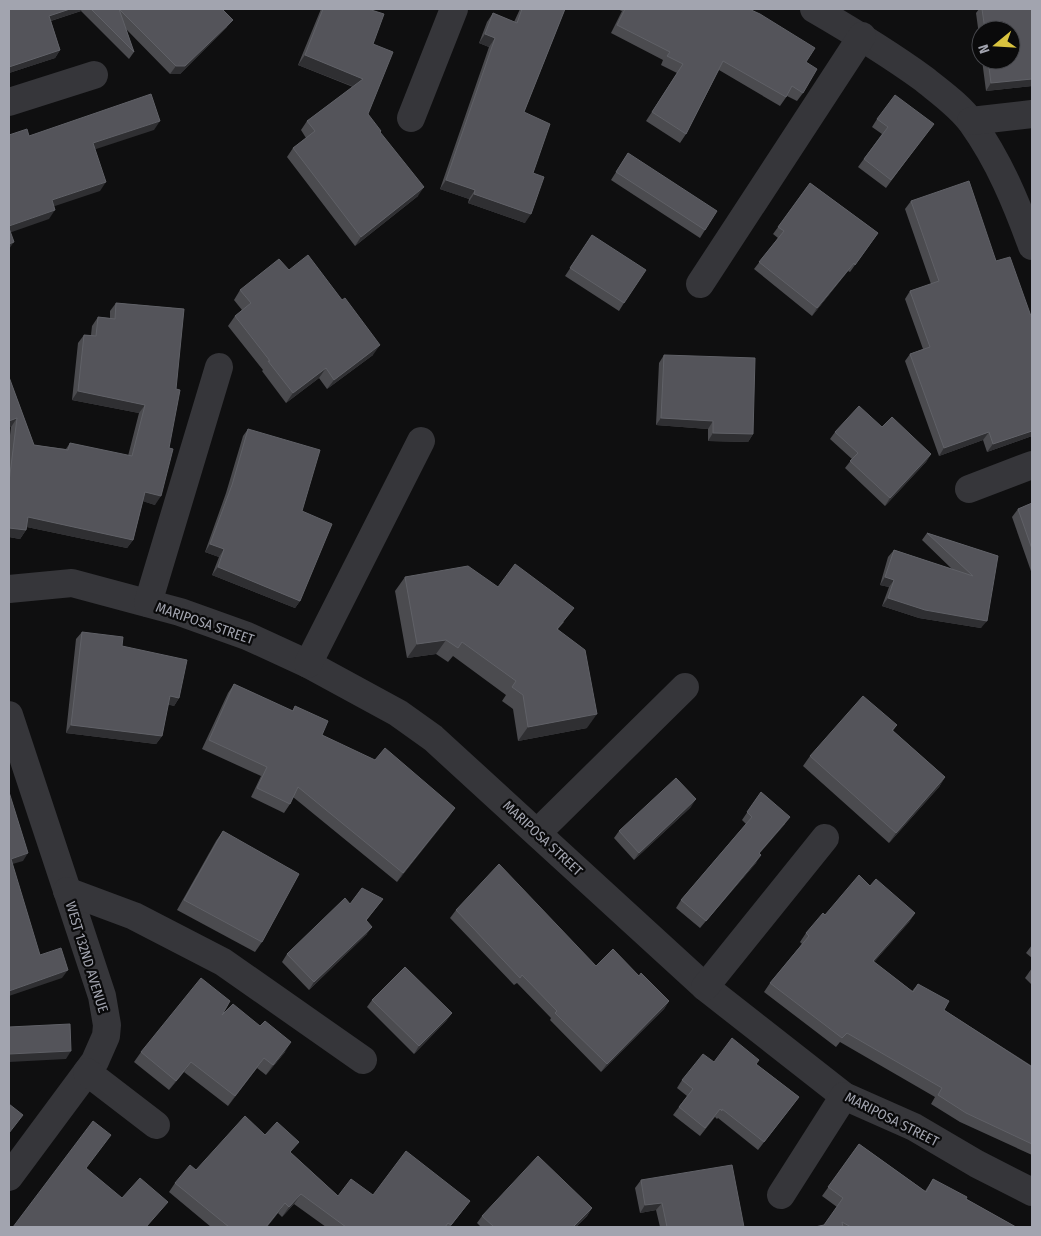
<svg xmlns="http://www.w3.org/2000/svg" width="1041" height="1236" viewBox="0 0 1041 1236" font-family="'Fira Sans Condensed',sans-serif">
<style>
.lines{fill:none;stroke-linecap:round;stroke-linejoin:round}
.minor{stroke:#36363a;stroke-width:28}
.wall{fill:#4b4b4f}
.shaded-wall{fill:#2f2f32}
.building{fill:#54545a;stroke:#606167}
.labels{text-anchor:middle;stroke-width:4.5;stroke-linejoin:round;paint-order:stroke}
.street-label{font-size:14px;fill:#a2a4af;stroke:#0a0a0b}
</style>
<rect width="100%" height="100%" fill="#0f0f10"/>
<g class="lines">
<g class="minor">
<path d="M 814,9 C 852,31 888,53 924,79 C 940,92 960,106 972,123 C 999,161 1016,202 1032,246"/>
<path d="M 9,102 L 94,75"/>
<path d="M 411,118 L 454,9"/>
<path d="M 971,121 L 1032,114"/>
<path d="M 700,284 L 862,36"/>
<path d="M 969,489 L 1032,465"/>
<path d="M 9,589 L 72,583 L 180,612 L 247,636 L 308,664 L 398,713 L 433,738 L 705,987 L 844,1096 L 914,1127 L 977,1164 L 1032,1192"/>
<path d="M 148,603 L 219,367"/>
<path d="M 308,664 L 421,441"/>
<path d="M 9,715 L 102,996 L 107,1025 L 106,1036 L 95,1061 L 9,1177"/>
<path d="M 538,832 L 685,687"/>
<path d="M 67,891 L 134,916 L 223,962 L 363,1060"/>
<path d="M 705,987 L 825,838"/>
<path d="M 87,1072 L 156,1125"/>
<path d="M 781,1195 L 844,1096"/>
</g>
</g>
<g class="wall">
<path d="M 9,9 L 222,9 L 227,27 L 180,74 L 170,74 L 126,29 L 134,52 L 129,59 L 81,11 L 51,21 L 60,50 L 55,58 L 9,73 Z"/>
<path d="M 321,9 L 368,9 L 373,44 L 368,114 L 380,133 L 418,196 L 355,246 L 287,157 L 293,148 L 306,138 L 301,130 L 307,121 L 353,87 L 298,65 Z"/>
<path d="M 520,9 L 565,9 L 524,112 L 533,173 L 525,223 L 468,203 L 469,199 L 440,189 L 489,47 L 479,43 L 487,22 L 493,13 L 514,22 Z"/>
<path d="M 617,9 L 749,9 L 806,62 L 803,93 L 797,101 L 787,96 L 780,106 L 719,70 L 686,134 L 680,143 L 646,121 L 677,73 L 661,65 L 663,60 L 611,33 L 622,11 Z"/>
<path d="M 979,9 L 1032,9 L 1032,86 L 986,91 L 982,60 L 1011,60 L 1011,30 L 981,30 L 981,50 L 976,13 Z"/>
<path d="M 877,119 L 928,131 L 886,188 L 858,167 L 882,134 L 872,127 Z"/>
<path d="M 628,153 L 705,230 L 700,238 L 611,180 Z"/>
<path d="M 810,183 L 878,233 L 850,272 L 848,271 L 812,316 L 754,269 L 778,238 L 773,234 Z"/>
<path d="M 911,201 L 996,261 L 1032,319 L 1032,436 L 987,452 L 983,440 L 939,456 L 905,361 L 910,354 L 923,349 L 905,299 L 910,291 L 931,284 L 905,209 Z"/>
<path d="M 592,235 L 624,303 L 619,311 L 565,276 Z"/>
<path d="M 289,270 L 373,355 L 327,389 L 319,378 L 286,403 L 262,371 L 263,370 L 228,326 L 235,316 L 242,310 L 234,300 L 240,290 Z"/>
<path d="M 116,303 L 184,309 L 155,505 L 143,501 L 133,540 L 127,548 L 27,527 L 26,530 L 20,539 L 9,537 L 9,443 L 11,427 L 9,377 L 34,445 L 66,449 L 70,443 L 128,456 L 139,413 L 72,400 L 78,343 L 84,335 L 91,335 L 92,326 L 98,317 L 110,318 L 110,311 Z"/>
<path d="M 664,355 L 753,434 L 748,442 L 708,441 L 708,429 L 656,425 L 659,363 Z"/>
<path d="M 882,427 L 931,454 L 926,462 L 885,506 L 845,468 L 852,459 L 830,439 L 835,432 Z"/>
<path d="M 248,429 L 302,511 L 300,601 L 295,608 L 212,575 L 219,557 L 205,552 L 226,493 L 243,436 Z"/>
<path d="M 1032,503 L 1032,574 L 1012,517 L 1018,509 Z"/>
<path d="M 927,533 L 998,556 L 981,628 L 919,618 L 882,606 L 889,587 L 880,585 L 888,557 L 894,550 L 952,569 L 922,540 Z"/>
<path d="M 405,577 L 498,587 L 564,622 L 558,629 L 587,728 L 518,741 L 513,709 L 502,701 L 506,695 L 453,656 L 448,662 L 436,654 L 407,658 L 395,591 Z"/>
<path d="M 82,632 L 122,646 L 179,698 L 174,706 L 168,704 L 162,736 L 156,744 L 66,733 L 76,639 Z"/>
<path d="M 234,684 L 292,711 L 295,706 L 322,735 L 455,808 L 397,882 L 293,797 L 290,804 L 284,813 L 251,797 L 261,776 L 202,749 L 228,693 Z"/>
<path d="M 897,725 L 893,731 L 945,777 L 939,787 L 889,843 L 803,766 L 810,756 Z"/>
<path d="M 761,792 L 785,824 L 759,854 L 756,863 L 700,928 L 676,908 L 681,900 L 746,824 L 742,820 Z"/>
<path d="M 691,807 L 634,860 L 614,838 L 619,831 Z"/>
<path d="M 223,831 L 262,942 L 255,952 L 177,910 L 216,841 Z"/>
<path d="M 870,886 L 915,913 L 909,922 L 874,962 L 912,991 L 918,984 L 944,1010 L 1032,1066 L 1032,1155 L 960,1122 L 931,1104 L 935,1097 L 840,1042 L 836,1047 L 764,992 L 770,983 L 802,944 L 800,942 L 806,933 L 825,915 Z"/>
<path d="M 383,899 L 366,921 L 367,934 L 309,990 L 282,962 L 287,954 L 350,904 Z"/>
<path d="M 456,910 L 596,966 L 639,976 L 669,1001 L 664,1009 L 601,1072 L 550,1020 L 551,1018 L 517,983 L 514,985 L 450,918 Z"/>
<path d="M 1032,945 L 1032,958 L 1026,953 Z"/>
<path d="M 1032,968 L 1032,985 L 1025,978 Z"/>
<path d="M 372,1000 L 452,1013 L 446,1021 L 414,1054 L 367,1007 Z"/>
<path d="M 222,1015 L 285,1052 L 266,1075 L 257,1068 L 228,1106 L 184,1072 L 169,1090 L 134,1062 L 141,1052 Z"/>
<path d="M 714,1062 L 756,1064 L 799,1097 L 758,1150 L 718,1118 L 717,1119 L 715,1117 L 700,1136 L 673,1115 L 687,1096 L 677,1088 L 682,1080 Z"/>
<path d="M 265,1135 L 291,1153 L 338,1196 L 373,1195 L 470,1201 L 450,1227 L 326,1227 L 294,1204 L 282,1217 L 278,1213 L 267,1227 L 211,1227 L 169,1192 L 175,1183 L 196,1170 Z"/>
<path d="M 859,1144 L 925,1191 L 933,1179 L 966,1199 L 1016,1227 L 815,1227 L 824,1225 L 837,1207 L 822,1196 Z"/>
<path d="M 641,1180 L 744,1227 L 660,1227 L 656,1210 L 640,1213 L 635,1188 Z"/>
<path d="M 592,1208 L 587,1216 L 576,1227 L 481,1227 L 477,1223 L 482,1216 Z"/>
</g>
<g class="shaded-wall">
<path d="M 70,9 L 82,9 L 81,11 L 44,23 L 49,16 Z"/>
<path d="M 233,20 L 227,27 L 180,74 L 170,74 L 176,66 Z"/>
<path d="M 485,34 L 495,38 L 489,47 L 479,43 Z"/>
<path d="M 60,50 L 55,58 L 9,73 L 9,67 Z"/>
<path d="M 305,55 L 363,79 L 357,88 L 298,65 Z"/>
<path d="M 1032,79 L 1032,86 L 986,91 L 991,83 Z"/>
<path d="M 160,121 L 154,130 L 87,152 L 93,143 Z"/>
<path d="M 446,180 L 475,190 L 469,199 L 440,189 Z"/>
<path d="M 106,182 L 100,191 L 46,209 L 52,200 Z"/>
<path d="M 424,187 L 418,196 L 355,246 L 361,237 Z"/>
<path d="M 474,194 L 531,214 L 525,223 L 468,203 Z"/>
<path d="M 55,210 L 49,219 L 9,233 L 9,226 Z"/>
<path d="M 14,242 L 9,249 L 9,244 Z"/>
<path d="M 854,263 L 848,271 L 812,316 L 817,308 Z"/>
<path d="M 380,345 L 373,355 L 327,389 L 334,380 Z"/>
<path d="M 326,368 L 319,378 L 286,403 L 293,393 Z"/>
<path d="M 78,391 L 145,405 L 139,413 L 72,400 Z"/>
<path d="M 17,418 L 11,427 L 9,428 L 9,421 Z"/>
<path d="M 661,418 L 713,421 L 708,429 L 656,425 Z"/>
<path d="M 1032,431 L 1032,436 L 987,452 L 993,444 Z"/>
<path d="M 989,432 L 983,440 L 939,456 L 944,448 Z"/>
<path d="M 713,433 L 753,434 L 748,442 L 708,441 Z"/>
<path d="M 931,454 L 926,462 L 885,506 L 890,498 Z"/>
<path d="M 145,492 L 161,496 L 155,505 L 139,500 Z"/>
<path d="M 28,517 L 133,540 L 127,548 L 22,526 Z"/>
<path d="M 9,528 L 26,530 L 20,539 L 9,537 Z"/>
<path d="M 210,544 L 224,549 L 219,557 L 205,552 Z"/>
<path d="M 218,567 L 300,601 L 295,608 L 212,575 Z"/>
<path d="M 885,577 L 894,580 L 889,587 L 880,585 Z"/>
<path d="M 888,598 L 987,621 L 981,628 L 919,618 L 882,606 Z"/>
<path d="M 446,640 L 436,654 L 407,658 L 417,644 Z"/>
<path d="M 170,696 L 179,698 L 174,706 L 165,704 Z"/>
<path d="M 597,714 L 587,728 L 518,741 L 528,727 Z"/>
<path d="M 71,725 L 162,736 L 156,744 L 66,733 Z"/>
<path d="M 945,777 L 939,787 L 889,843 L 896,833 Z"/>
<path d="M 696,799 L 691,807 L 634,860 L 639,853 Z"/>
<path d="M 455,808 L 449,817 L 397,882 L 403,873 Z"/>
<path d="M 790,817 L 785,824 L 753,861 L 759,853 Z"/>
<path d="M 28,853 L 23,861 L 9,865 L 11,859 Z"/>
<path d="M 761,855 L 756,863 L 700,928 L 706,921 Z"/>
<path d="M 915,913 L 909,922 L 867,970 L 873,961 Z"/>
<path d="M 372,927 L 367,934 L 309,990 L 314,982 Z"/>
<path d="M 68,970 L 62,978 L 9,996 L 9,991 Z"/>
<path d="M 669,1001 L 664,1009 L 601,1072 L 607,1064 Z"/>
<path d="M 452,1013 L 446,1021 L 414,1054 L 419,1046 Z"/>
<path d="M 291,1042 L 285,1052 L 266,1075 L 273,1065 Z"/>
<path d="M 71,1051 L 66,1059 L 9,1062 L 9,1054 Z"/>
<path d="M 264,1058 L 257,1068 L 228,1106 L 235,1096 Z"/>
<path d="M 191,1062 L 184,1072 L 169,1090 L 176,1081 Z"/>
<path d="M 301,1194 L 294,1204 L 282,1217 L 289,1207 Z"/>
<path d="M 285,1203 L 278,1213 L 267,1227 L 266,1227 Z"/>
<path d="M 662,1203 L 656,1210 L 640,1213 L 645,1205 Z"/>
<path d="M 592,1208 L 587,1216 L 576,1227 L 573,1227 Z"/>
</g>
<g class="building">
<path d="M 9,9 L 70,9 L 49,16 L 60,50 L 9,67 Z"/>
<path d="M 91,9 L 119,9 L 134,52 Z"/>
<path d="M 119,9 L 222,9 L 233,20 L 185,66 L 176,66 Z"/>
<path d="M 323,9 L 368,9 L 384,14 L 373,44 L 393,52 L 368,114 L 381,131 L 380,132 L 424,187 L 361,237 L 293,148 L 315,131 L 307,121 L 363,79 L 305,55 Z"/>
<path d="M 522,9 L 565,9 L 524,112 L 550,124 L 533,173 L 544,177 L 531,214 L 474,194 L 475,190 L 446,180 L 495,38 L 485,34 L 493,13 L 517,23 Z"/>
<path d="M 625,9 L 749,9 L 760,14 L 815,48 L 806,62 L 817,69 L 803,93 L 792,86 L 786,97 L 723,61 L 686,134 L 652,112 L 683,64 L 667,56 L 670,52 L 617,25 Z"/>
<path d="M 982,9 L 1032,9 L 1032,79 L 991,83 L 988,60 L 1011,60 L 1011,30 L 985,30 Z"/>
<path d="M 151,94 L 160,121 L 93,143 L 106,182 L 52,200 L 55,210 L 9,226 L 9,135 L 27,129 L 29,136 Z"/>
<path d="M 895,95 L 934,124 L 891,180 L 864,159 L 888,127 L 877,119 Z"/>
<path d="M 628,153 L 717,211 L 705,230 L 616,172 Z"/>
<path d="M 969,181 L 996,261 L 1010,257 L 1032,319 L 1032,431 L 993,444 L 989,432 L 944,448 L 910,354 L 930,347 L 910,291 L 939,281 L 911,201 Z"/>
<path d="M 810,183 L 878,233 L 855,265 L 854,263 L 817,308 L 759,262 L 784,231 L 778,227 Z"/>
<path d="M 9,228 L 14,242 L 9,244 Z"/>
<path d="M 592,235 L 646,270 L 624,303 L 570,268 Z"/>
<path d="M 308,255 L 342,300 L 345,298 L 380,345 L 334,380 L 326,368 L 293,393 L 268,361 L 270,361 L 235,316 L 251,303 L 240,290 L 279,259 L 289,270 Z"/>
<path d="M 116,303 L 184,309 L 176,389 L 180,390 L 169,448 L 173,449 L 161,496 L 145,492 L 133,540 L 28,517 L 26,530 L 9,528 L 9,482 L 17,418 L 9,421 L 9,377 L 34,445 L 68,450 L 70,443 L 132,456 L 145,405 L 78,391 L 84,335 L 96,336 L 98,317 L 115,319 Z"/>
<path d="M 664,355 L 755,358 L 753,434 L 713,433 L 713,421 L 661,418 Z"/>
<path d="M 859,406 L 882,427 L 892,417 L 931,454 L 890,498 L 850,461 L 858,453 L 835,432 Z"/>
<path d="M 248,429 L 320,450 L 302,511 L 332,524 L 300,601 L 218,567 L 224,549 L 210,544 L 232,485 Z"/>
<path d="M 1032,503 L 1032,549 L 1018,509 Z"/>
<path d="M 927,533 L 998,556 L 987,621 L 925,610 L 888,598 L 894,580 L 885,577 L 894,550 L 973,576 Z"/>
<path d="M 515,564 L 574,608 L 557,629 L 585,650 L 597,714 L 528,727 L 523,695 L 512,687 L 516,681 L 462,642 L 458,648 L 446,640 L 417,644 L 405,577 L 468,566 L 498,587 Z"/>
<path d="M 82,632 L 123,637 L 122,646 L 187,660 L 179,698 L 170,696 L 162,736 L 71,725 Z"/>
<path d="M 234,684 L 293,711 L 295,706 L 328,721 L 322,735 L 375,760 L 385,748 L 455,808 L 403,873 L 298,787 L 290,804 L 257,788 L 267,767 L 209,740 Z"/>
<path d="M 863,696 L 897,725 L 892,730 L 945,777 L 896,833 L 810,756 Z"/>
<path d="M 676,778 L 696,799 L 639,853 L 619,831 Z"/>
<path d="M 9,792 L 28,853 L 11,859 L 40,955 L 61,948 L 68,970 L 9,991 Z"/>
<path d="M 761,792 L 790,817 L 759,853 L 761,855 L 706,921 L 681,900 L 752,817 L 747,812 Z"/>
<path d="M 223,831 L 299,874 L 262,942 L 184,900 Z"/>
<path d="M 499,864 L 596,966 L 613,949 L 639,976 L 641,973 L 669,1001 L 607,1064 L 555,1013 L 557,1011 L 522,975 L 520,978 L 456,910 Z"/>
<path d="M 859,875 L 870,886 L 876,879 L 915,913 L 873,961 L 913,992 L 918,984 L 949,1001 L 944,1010 L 1032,1067 L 1032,1144 L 966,1113 L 938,1095 L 942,1088 L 847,1033 L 842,1038 L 770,983 L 809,936 L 806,933 L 823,913 L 825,915 Z"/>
<path d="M 362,888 L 383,899 L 366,920 L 372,927 L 314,982 L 287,954 L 345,898 L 350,904 Z"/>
<path d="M 405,967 L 452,1013 L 419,1046 L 372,1000 Z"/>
<path d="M 201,978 L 230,1001 L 222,1015 L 233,1004 L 260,1026 L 265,1021 L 291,1042 L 273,1065 L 264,1058 L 235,1096 L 191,1062 L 176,1081 L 141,1052 Z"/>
<path d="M 70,1024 L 71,1051 L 9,1054 L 9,1027 Z"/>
<path d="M 732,1038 L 759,1060 L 756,1064 L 799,1097 L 764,1142 L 722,1109 L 722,1111 L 720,1109 L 705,1128 L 679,1107 L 693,1089 L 682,1080 L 703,1054 L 714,1062 Z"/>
<path d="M 9,1104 L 23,1115 L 9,1133 Z"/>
<path d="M 245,1116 L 265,1135 L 277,1122 L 299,1142 L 290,1152 L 338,1196 L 351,1179 L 373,1195 L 406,1151 L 470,1201 L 451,1225 L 448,1223 L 445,1227 L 346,1227 L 301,1194 L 289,1207 L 285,1203 L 266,1227 L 229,1227 L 175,1183 L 190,1165 L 196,1170 Z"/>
<path d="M 93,1121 L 111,1135 L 86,1168 L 122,1198 L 140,1178 L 168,1202 L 146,1227 L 13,1227 Z"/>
<path d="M 859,1144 L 926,1192 L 933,1179 L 967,1197 L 966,1199 L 1016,1227 L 851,1227 L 842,1222 L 843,1227 L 815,1227 L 824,1225 L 843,1198 L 828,1187 Z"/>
<path d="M 538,1156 L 592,1208 L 573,1227 L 494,1227 L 482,1216 Z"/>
<path d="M 732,1165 L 744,1227 L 667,1227 L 662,1203 L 645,1205 L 641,1180 Z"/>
</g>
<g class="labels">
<g class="street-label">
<text transform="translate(205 623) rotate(19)" y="5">MARIPOSA STREET</text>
<text transform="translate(543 838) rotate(43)" y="5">MARIPOSA STREET</text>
<text transform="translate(87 957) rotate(73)" y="5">WEST 132ND AVENUE</text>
<text transform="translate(892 1119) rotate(27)" y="5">MARIPOSA STREET</text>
</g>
</g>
<rect width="1041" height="1236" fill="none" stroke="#a2a4af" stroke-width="20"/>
<g transform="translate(996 45) rotate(252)"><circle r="24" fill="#0a0a0b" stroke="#47484d"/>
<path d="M0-4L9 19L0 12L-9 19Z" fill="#d9c33f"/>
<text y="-8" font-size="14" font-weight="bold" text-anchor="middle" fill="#a2a4af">N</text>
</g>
</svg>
